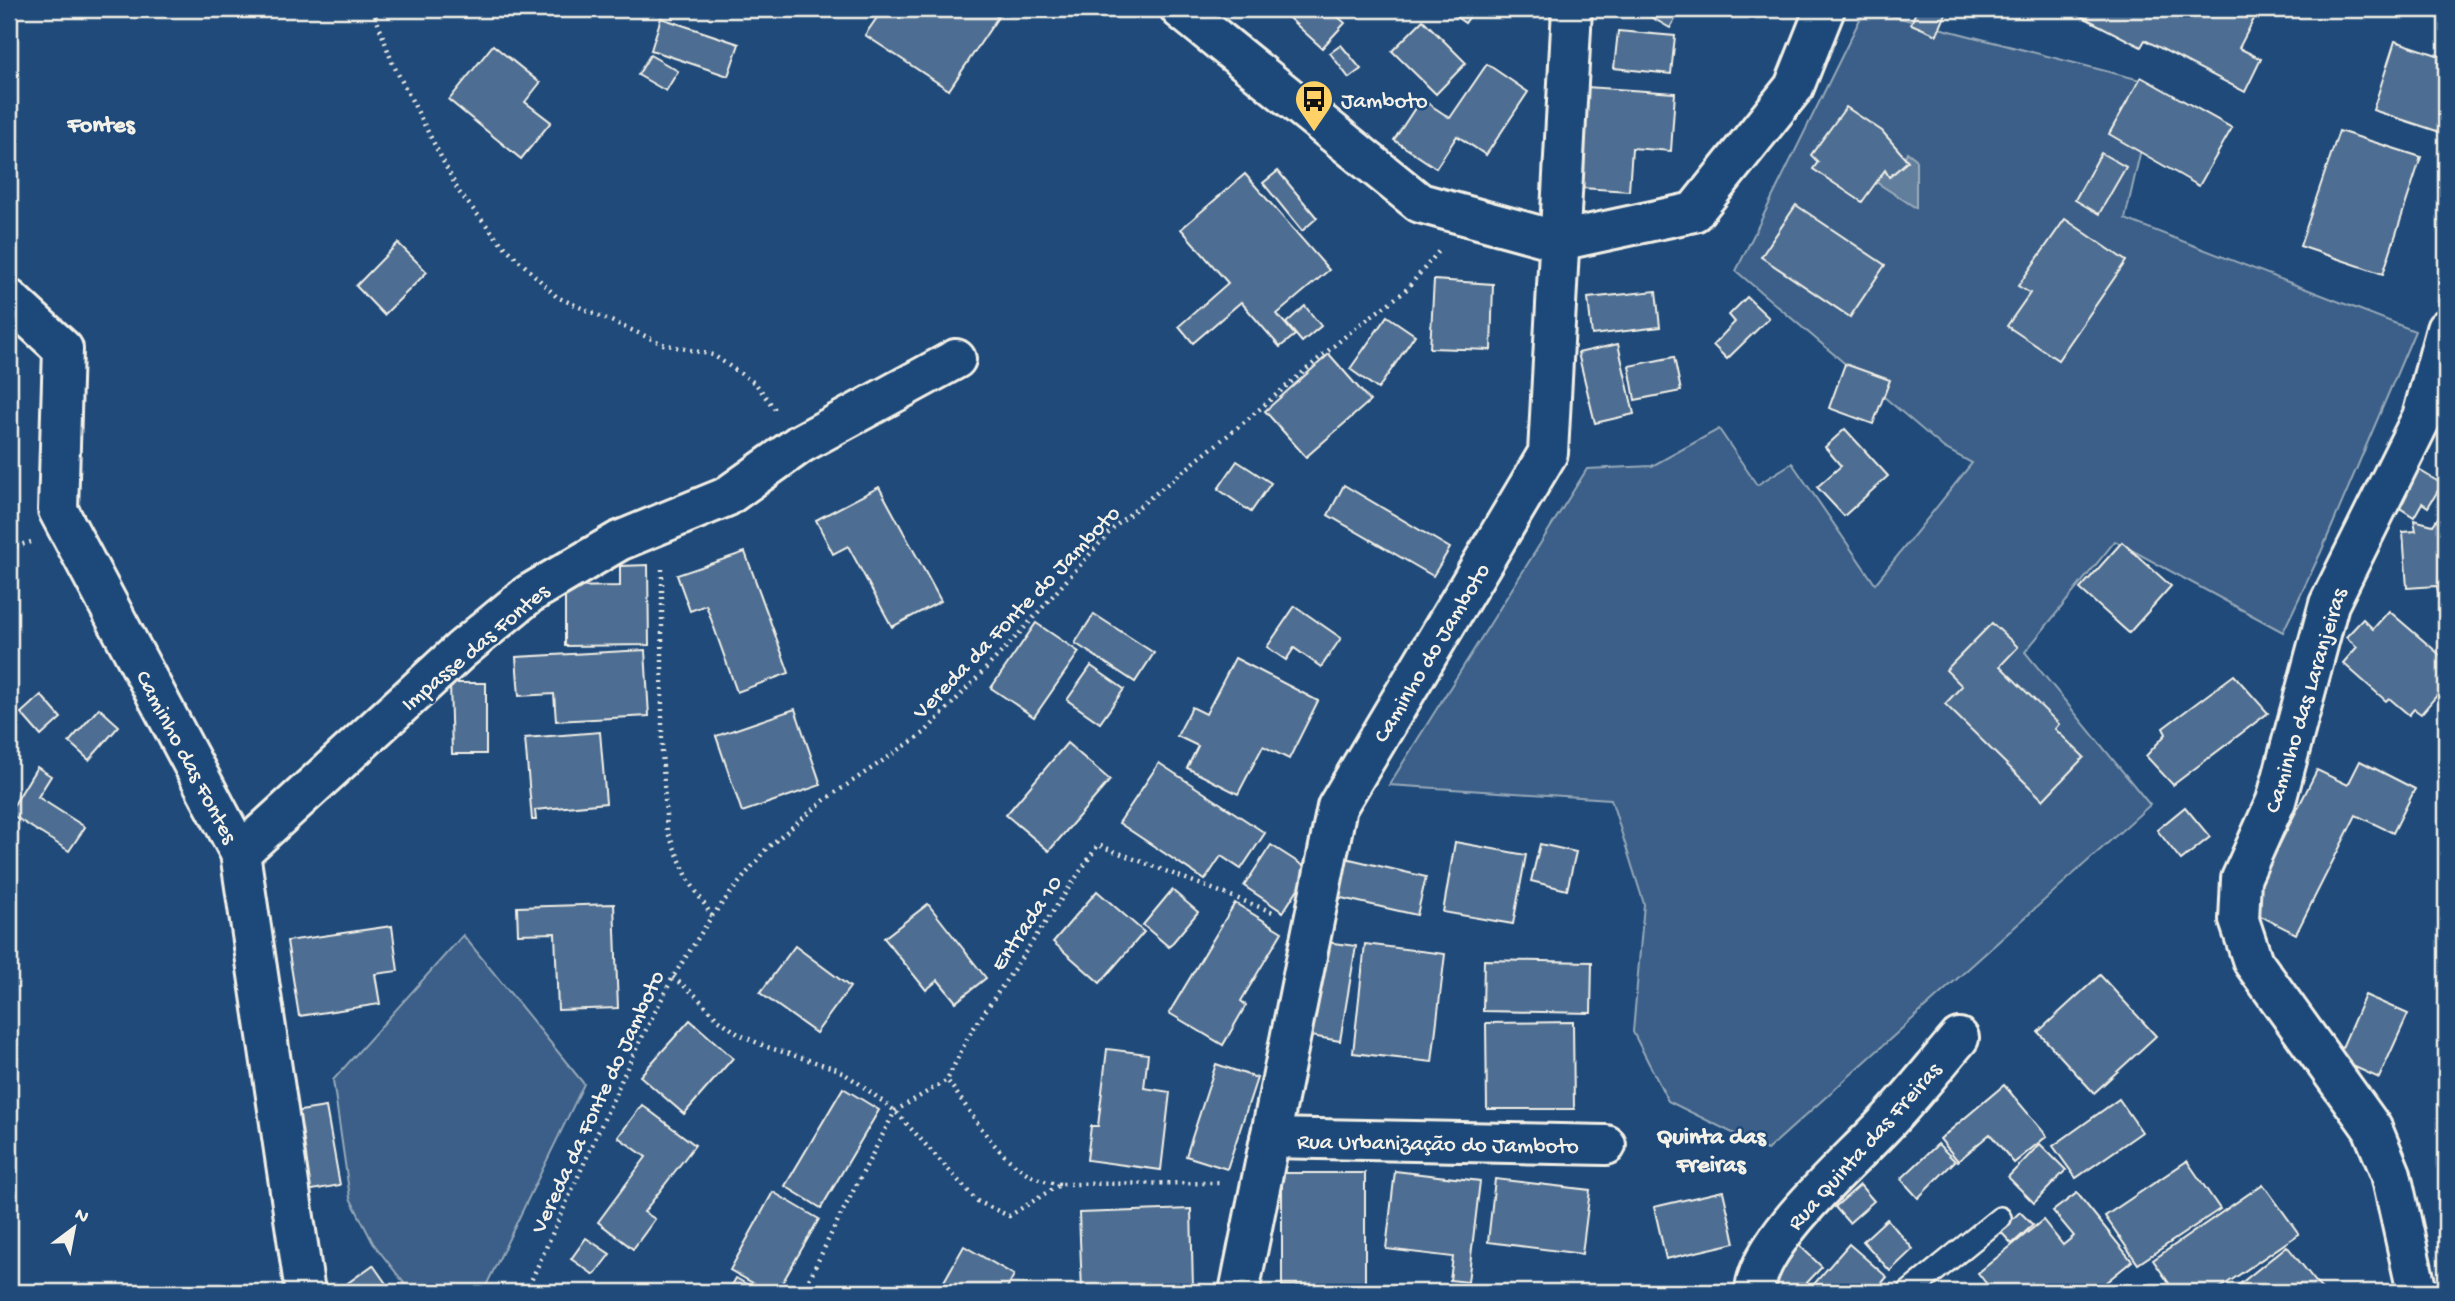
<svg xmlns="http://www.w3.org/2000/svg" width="2455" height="1301" viewBox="0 0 2455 1301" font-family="'Gochi Hand',sans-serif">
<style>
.green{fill:#3a5f88;stroke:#97a8b8;stroke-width:2}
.water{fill:#627e9d;stroke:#9cacbb;stroke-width:2}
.building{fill:#4d6e92;stroke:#f4f1e8;stroke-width:2}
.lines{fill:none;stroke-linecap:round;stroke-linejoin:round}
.lane-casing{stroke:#f4f1e8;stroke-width:26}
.street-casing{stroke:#f4f1e8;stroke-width:44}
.secondary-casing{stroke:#f4f1e8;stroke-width:44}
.path{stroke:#f4f1e8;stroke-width:4.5;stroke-dasharray:2 5;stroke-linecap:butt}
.lane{stroke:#1f4a7a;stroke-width:21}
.street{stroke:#1f4a7a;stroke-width:38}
.secondary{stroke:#1f4a7a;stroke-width:38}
.labels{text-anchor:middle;stroke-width:5;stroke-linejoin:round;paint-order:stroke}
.poi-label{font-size:23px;fill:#f4f1e8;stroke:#1f4a7a;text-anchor:start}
.street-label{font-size:23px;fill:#f4f1e8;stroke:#1f4a7a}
.neighbourhood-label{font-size:24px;font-weight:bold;fill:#f4f1e8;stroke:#1f4a7a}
</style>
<rect width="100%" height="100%" fill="#1f4a7a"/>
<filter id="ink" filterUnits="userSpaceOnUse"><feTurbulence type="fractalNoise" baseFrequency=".0143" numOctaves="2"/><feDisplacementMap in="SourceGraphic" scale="14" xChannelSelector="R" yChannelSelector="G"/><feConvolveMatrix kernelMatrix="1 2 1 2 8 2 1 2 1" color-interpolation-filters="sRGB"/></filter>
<g filter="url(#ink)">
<g class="green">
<path d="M 1865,9 L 2156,84 L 2125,219 L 2415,331 L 2321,552 L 2283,632 L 2115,541 L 2025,652 L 2150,805 L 1767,1150 L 1668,1101 L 1633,1032 L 1644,904 L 1611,799 L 1389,785 L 1587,469 L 1652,466 L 1719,429 L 1757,485 L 1792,463 L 1875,584 L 1972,463 L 1944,448 L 1736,271 Z"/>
<path d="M 463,935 L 584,1084 L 483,1292 L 411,1292 L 373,1243 L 350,1198 L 333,1080 Z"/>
</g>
<path class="water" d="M 1907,152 L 1916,159 L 1916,208 L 1876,182 L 1885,170 L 1890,177 L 1907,162 L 1905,157 Z"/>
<g class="building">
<path d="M 883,9 L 985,9 L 998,17 L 949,90 L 865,35 Z"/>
<path d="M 1279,9 L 1329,9 L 1345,23 L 1322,48 Z"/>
<path d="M 1445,9 L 1475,9 L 1465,23 Z"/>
<path d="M 1637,9 L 1681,9 L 1670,28 Z"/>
<path d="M 1917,9 L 1948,9 L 1937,35 L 1911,24 Z"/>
<path d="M 2083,9 L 2243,9 L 2256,15 L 2239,48 L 2261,59 L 2245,92 L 2145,40 L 2141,47 L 2079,15 Z"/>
<path d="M 661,18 L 739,44 L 728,76 L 651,50 Z"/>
<path d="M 1423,20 L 1466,63 L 1436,94 L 1392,51 Z"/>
<path d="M 1618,31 L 1675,36 L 1671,74 L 1614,68 Z"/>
<path d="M 2395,41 L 2446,58 L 2446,134 L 2373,110 Z"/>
<path d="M 493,45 L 540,83 L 525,102 L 551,122 L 521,159 L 449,100 Z"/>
<path d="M 1341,45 L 1361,69 L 1349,78 L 1330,53 Z"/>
<path d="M 650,55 L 678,71 L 666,91 L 638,75 Z"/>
<path d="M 1487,64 L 1528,92 L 1486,155 L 1457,136 L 1436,168 L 1394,140 L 1421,99 L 1450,118 Z"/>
<path d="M 2141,77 L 2232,128 L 2199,186 L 2109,134 Z"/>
<path d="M 1571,86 L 1675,93 L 1671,151 L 1632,148 L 1629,191 L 1565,187 Z"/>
<path d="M 1846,107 L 1882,131 L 1908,161 L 1889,177 L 1885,170 L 1862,202 L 1813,169 L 1818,162 L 1811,155 Z"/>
<path d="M 2339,131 L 2421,157 L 2383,274 L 2300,246 Z"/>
<path d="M 2101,153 L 2126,167 L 2099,214 L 2075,200 Z"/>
<path d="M 1278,171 L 1317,218 L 1302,231 L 1263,183 Z"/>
<path d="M 1245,174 L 1329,270 L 1277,314 L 1295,335 L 1280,347 L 1241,302 L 1193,343 L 1179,326 L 1228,283 L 1181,229 Z"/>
<path d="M 1796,205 L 1885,265 L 1850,317 L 1761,257 Z"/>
<path d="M 2065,219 L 2126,261 L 2058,360 L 2007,326 L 2030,293 L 2018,286 Z"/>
<path d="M 398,243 L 427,272 L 384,315 L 356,286 Z"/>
<path d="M 1434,280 L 1493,284 L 1491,350 L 1430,348 Z"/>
<path d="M 1656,291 L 1660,327 L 1592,335 L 1588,298 Z"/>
<path d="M 1747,297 L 1769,318 L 1727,359 L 1713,345 L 1735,322 L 1729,315 Z"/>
<path d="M 1305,306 L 1321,326 L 1302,342 L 1286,323 Z"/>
<path d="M 1387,316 L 1415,335 L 1378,389 L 1350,369 Z"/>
<path d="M 1618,344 L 1634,414 L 1595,423 L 1578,353 Z"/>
<path d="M 1329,354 L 1370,401 L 1306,457 L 1265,411 Z"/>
<path d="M 1674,357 L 1681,391 L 1635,400 L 1629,366 Z"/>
<path d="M 1845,364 L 1890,380 L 1873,424 L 1829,408 Z"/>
<path d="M 1845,429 L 1888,476 L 1844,516 L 1817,487 L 1841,466 L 1825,447 Z"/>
<path d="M 1237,461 L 1271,483 L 1251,512 L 1218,489 Z"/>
<path d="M 2409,464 L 2442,484 L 2428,507 L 2422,503 L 2414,517 L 2387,500 Z"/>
<path d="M 1344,485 L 1450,548 L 1433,576 L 1328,515 Z"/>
<path d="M 879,487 L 941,601 L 892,627 L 848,546 L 833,554 L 816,520 Z"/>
<path d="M 2446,506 L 2446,609 L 2441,610 L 2437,586 L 2407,588 L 2403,532 L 2416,531 L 2414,520 L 2433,525 Z"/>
<path d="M 2122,542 L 2171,586 L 2129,633 L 2080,589 Z"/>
<path d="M 745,552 L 789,673 L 737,692 L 706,605 L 690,611 L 677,575 Z"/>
<path d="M 648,565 L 649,645 L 565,646 L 565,587 L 620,586 L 620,566 Z"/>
<path d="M 1295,606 L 1341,638 L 1321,667 L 1294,648 L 1286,660 L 1267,647 Z"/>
<path d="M 2389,611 L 2446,660 L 2446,685 L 2421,714 L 2414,709 L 2409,715 L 2389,698 L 2386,701 L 2343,663 L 2357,647 L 2346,637 L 2363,619 L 2373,629 Z"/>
<path d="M 1094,614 L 1154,653 L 1135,682 L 1075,643 Z"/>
<path d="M 1036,623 L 1079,652 L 1034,717 L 991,688 Z"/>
<path d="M 1992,623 L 2018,647 L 2000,666 L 2059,724 L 2055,729 L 2084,757 L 2043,800 L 1945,704 L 1962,686 L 1946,670 Z"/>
<path d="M 645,650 L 649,716 L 556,721 L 554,694 L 519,696 L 516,657 Z"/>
<path d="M 1235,658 L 1318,701 L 1289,759 L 1263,746 L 1238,794 L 1187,768 L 1198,746 L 1177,736 L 1192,707 L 1206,714 Z"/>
<path d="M 1091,666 L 1124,689 L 1100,723 L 1067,700 Z"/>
<path d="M 2234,675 L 2268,713 L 2173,785 L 2146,756 L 2166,734 L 2163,728 Z"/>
<path d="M 450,683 L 486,683 L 486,754 L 452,754 Z"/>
<path d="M 41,695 L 61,718 L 41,736 L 21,713 Z"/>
<path d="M 99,708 L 119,726 L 89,760 L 69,742 Z"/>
<path d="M 795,709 L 821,785 L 742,812 L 716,736 Z"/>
<path d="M 600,732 L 606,803 L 535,810 L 536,820 L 532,820 L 525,738 Z"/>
<path d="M 1067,743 L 1110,780 L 1049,851 L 1006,815 Z"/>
<path d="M 2360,761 L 2415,789 L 2393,833 L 2356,815 L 2296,934 L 2247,909 L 2317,770 L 2348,785 Z"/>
<path d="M 1159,763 L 1265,833 L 1241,869 L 1221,856 L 1205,880 L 1119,823 Z"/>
<path d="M 37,767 L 51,776 L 38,797 L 85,827 L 69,851 L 9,813 Z"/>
<path d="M 2185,807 L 2210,837 L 2181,860 L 2157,830 Z"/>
<path d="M 1455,842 L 1526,855 L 1513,924 L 1443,912 Z"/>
<path d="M 1540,844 L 1576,852 L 1567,890 L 1531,881 Z"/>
<path d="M 1271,845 L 1310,870 L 1283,912 L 1244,886 Z"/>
<path d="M 1337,856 L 1426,877 L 1417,915 L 1328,895 Z"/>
<path d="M 1172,890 L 1198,912 L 1169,947 L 1143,925 Z"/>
<path d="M 1097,891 L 1144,932 L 1100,983 L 1053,942 Z"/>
<path d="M 1235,903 L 1282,932 L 1241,1001 L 1246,1005 L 1223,1045 L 1169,1013 Z"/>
<path d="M 614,904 L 618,1008 L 558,1010 L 555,933 L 518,934 L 517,907 Z"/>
<path d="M 928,904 L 986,978 L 956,1002 L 938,980 L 926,990 L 884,938 Z"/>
<path d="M 392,926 L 398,971 L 375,974 L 380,1004 L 299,1016 L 287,941 Z"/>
<path d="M 1326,942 L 1356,946 L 1340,1041 L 1311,1036 Z"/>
<path d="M 1365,944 L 1445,954 L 1432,1062 L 1353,1053 Z"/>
<path d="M 795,946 L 850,987 L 816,1033 L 760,993 Z"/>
<path d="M 1484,960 L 1592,962 L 1591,1013 L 1483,1011 Z"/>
<path d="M 2100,975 L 2156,1036 L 2094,1093 L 2038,1032 Z"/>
<path d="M 2365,995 L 2408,1014 L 2379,1078 L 2337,1059 Z"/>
<path d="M 690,1020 L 733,1058 L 684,1114 L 640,1076 Z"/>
<path d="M 1573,1022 L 1574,1109 L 1487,1109 L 1486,1023 Z"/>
<path d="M 1107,1049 L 1148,1054 L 1144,1088 L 1170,1092 L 1161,1170 L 1087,1160 L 1091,1126 L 1098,1126 Z"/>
<path d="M 1216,1064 L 1257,1078 L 1227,1169 L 1186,1156 Z"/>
<path d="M 2004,1085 L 2047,1136 L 2014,1163 L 1990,1134 L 1958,1161 L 1940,1139 Z"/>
<path d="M 843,1088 L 879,1110 L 821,1208 L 785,1186 Z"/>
<path d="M 2119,1099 L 2142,1132 L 2076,1178 L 2053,1146 Z"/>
<path d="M 642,1105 L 695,1145 L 644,1212 L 655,1219 L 633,1249 L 598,1222 L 646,1157 L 618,1137 Z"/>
<path d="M 326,1107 L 340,1185 L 301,1192 L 287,1113 Z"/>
<path d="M 1938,1144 L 1955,1161 L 1918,1198 L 1901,1179 Z"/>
<path d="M 2040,1144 L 2066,1170 L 2034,1203 L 2008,1177 Z"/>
<path d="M 2187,1161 L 2220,1209 L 2138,1264 L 2105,1216 Z"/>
<path d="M 1395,1171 L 1480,1181 L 1468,1282 L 1450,1280 L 1453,1257 L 1386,1249 Z"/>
<rect x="1282" y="1173" width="83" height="113"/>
<path d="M 1495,1179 L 1590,1190 L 1582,1254 L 1488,1242 Z"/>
<path d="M 2263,1184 L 2299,1234 L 2214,1292 L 2175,1292 L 2153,1260 Z"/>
<path d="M 1860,1185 L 1874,1201 L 1849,1223 L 1835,1207 Z"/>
<path d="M 1723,1191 L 1735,1243 L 1666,1259 L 1654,1207 Z"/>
<path d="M 773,1192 L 819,1219 L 777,1292 L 769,1292 L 730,1270 Z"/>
<path d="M 2077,1193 L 2132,1261 L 2094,1292 L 2038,1292 L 2031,1283 L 2020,1292 L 1993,1292 L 1978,1273 L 2043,1220 L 2063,1245 L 2074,1236 L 2053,1211 Z"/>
<path d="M 1191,1209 L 1193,1288 L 1082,1291 L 1079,1213 Z"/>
<path d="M 2020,1212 L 2033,1225 L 2012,1244 L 2000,1231 Z"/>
<path d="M 1887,1219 L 1913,1249 L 1890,1271 L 1863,1241 Z"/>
<path d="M 586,1238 L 610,1254 L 594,1275 L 571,1259 Z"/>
<path d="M 1798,1244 L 1822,1267 L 1798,1292 L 1782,1292 L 1767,1277 Z"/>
<path d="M 1849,1244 L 1887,1277 L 1874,1292 L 1807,1292 Z"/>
<path d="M 964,1246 L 1014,1275 L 1005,1292 L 938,1292 Z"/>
<path d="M 2287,1246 L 2323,1291 L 2230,1292 Z"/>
<path d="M 373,1265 L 392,1292 L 340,1292 L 338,1290 Z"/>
<path d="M 736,1278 L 760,1292 L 728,1292 Z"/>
</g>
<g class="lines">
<defs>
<path id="lane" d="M 1909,1292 L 2000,1218"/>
<g id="street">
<path d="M 9,299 L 63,349 L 58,510 L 240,853 L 305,1292"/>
<path d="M 240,853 L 461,650 L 529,594 L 619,541 L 726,497 L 800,444 L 956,359"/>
<path d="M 1270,1138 L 1606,1145"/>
<path d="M 1239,1292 L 1337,807 L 1548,453 L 1572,9"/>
<path d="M 1755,1292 C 1756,1242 1850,1162 1885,1124 C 1911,1097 1934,1067 1959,1038"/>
<path d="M 2417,1292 L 2391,1174 L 2372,1128 L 2253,962 L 2239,920 L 2241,879 L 2276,801 L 2329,604 L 2422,417 L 2446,329"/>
</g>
<path id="secondary" d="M 1180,9 L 1420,203 L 1559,241 L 1694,212 L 1794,87 L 1825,9"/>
</defs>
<use href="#lane" class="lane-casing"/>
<use href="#street" class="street-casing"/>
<use href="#secondary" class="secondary-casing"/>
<g class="path">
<path d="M 373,9 L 392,62 L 459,192 L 501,243 L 557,297 L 663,344 L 713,355 L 756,384 L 777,412"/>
<path d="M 9,548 L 31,542"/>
<path d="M 662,569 L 662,752 L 667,831 L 688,879 L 712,916"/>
<path d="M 673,977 L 695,995 L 717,1018 L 738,1034 L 767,1047 L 837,1069 L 857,1082 L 895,1111 L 977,1201 L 1009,1216 L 1061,1184 L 1219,1183"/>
<path d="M 1060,1184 C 1006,1179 977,1119 947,1080 L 969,1035 L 1098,845 L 1275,913"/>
<path d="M 526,1292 L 632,1057 L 673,977 L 712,916 L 767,848 L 826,799 L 924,733 L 1017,636 L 1115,526 L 1243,423 L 1355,328 L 1404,292 L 1439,251"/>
<path d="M 803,1292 L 834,1228 L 895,1111 L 947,1080"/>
</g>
<use href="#lane" class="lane"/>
<use href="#street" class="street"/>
<use href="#secondary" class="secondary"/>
</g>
</g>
<defs>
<symbol id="bus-pin" viewBox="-11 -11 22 30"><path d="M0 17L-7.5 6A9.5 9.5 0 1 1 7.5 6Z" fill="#ffd166" stroke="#1f4a7a"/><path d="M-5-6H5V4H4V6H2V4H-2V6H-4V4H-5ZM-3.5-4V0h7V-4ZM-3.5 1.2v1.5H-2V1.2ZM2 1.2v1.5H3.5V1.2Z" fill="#111"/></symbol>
</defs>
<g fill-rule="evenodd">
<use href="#bus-pin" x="1292" y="77" width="44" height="60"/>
</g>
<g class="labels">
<g class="poi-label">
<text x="1341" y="107">Jamboto</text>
</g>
<g class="street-label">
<text transform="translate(1015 611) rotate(-46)" y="8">Vereda da Fonte do Jamboto</text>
<text transform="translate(474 646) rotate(-40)" y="8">Impasse das Fontes</text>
<text transform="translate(1430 652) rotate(-59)" y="8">Caminho do Jamboto</text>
<text transform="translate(2304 700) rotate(-73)" y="8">Caminho das Laranjeiras</text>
<text transform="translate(188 756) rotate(62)" y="8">Caminho das Fontes</text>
<text transform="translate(1025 922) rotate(-56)" y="8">Entrada 10</text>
<text transform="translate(596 1101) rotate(-65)" y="8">Vereda da Fonte do Jamboto</text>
<text transform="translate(1438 1142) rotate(1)" y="8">Rua Urbanização do Jamboto</text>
<text transform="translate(1863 1145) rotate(-48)" y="8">Rua Quinta das Freiras</text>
</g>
<g class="neighbourhood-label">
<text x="101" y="131">Fontes</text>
<text x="1711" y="1143">Quinta das<tspan x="1711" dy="28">Freiras</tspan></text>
</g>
</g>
<rect width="2455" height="1301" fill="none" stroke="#1f4a7a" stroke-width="35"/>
<rect x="18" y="18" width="2420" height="1266" fill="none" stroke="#f4f1e8" stroke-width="2.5" filter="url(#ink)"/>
<g transform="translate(74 1228) rotate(32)" stroke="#1f4a7a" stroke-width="5" paint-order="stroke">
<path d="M0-5L12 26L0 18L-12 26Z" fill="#f4f1e8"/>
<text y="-10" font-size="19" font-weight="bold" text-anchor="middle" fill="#f4f1e8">N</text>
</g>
</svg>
